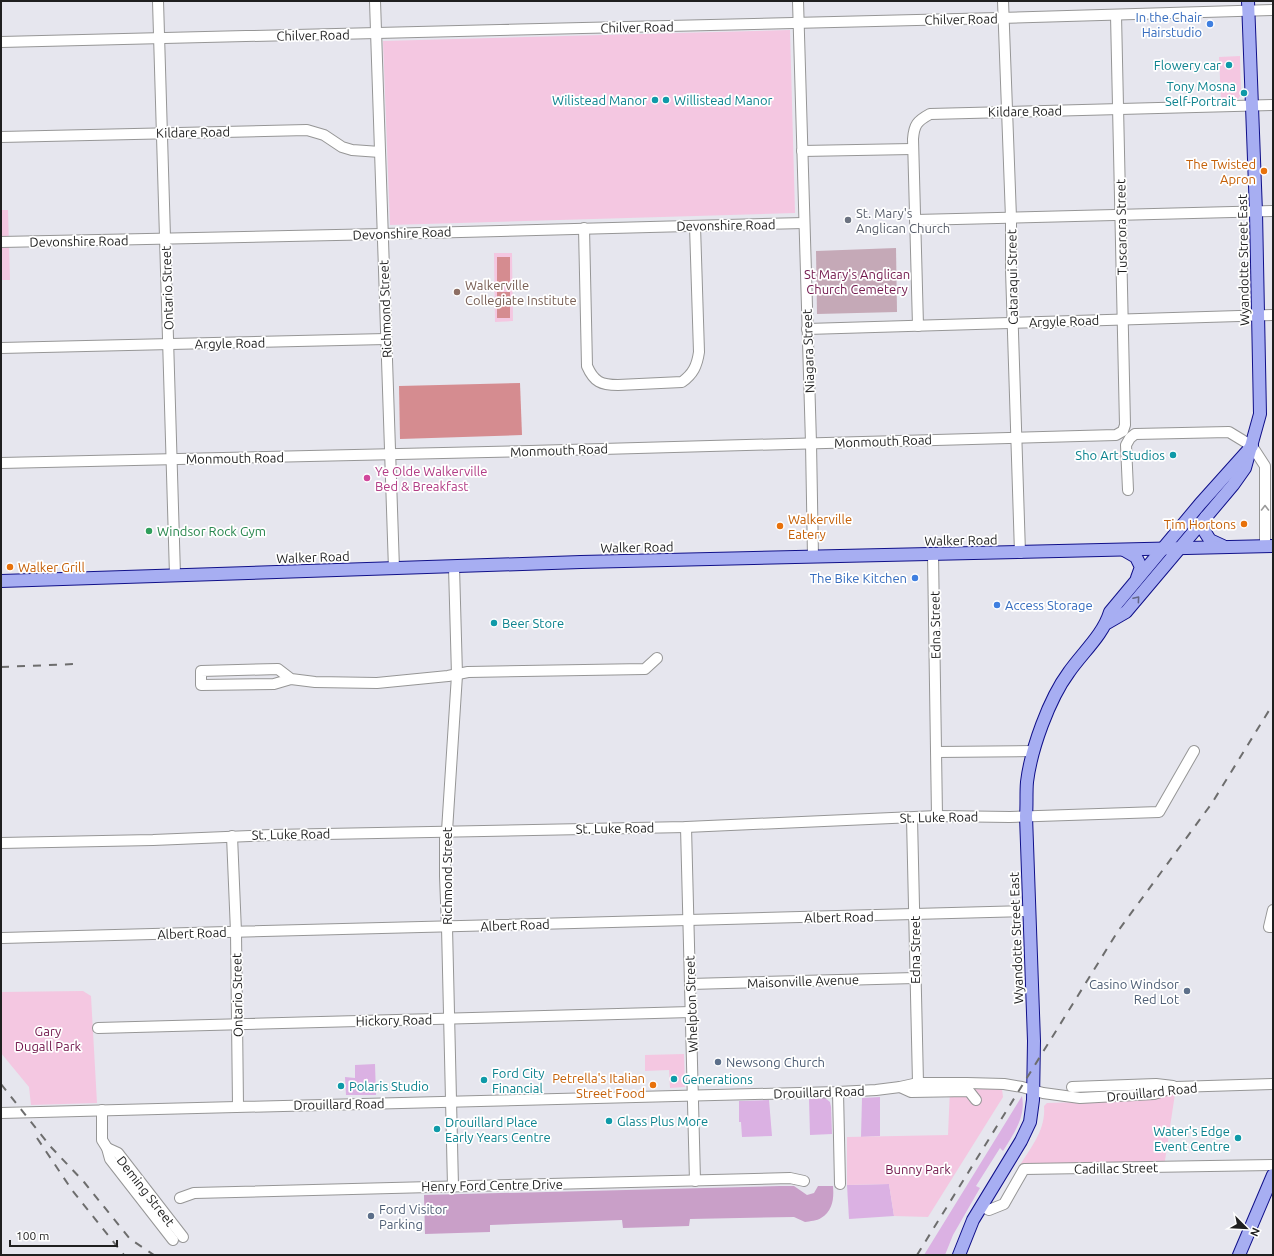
<svg xmlns="http://www.w3.org/2000/svg" width="1274" height="1256" viewBox="0 0 1274 1256" font-family="Ubuntu,sans-serif">
<style>
.grass{fill:#dbb1e3}
.forest{fill:#c99fc8}
.cemetery{fill:#c5a9b7}
.park{fill:#f4c7e1}
.pitch{fill:#d58c90}
.lines{fill:none;stroke-linecap:round;stroke-linejoin:round}
.minor-casing{stroke:#969696;stroke-width:12}
.major-casing{stroke:#101089;stroke-width:14}
.minor{stroke:#fff;stroke-width:10}
.major{stroke:#a7aef2;stroke-width:12}
.rail{stroke:#6d6d6d;stroke-width:2;stroke-dasharray:8 8;stroke-linecap:butt}
.oneway{stroke:#9a9a9a}
.oneway2{stroke:#636688}
.shop-dot{fill:#3f7fe0;stroke:#fff;stroke-width:1.5}
.culture-dot{fill:#0f9aa8;stroke:#fff;stroke-width:1.5}
.food-dot{fill:#e8710a;stroke:#fff;stroke-width:1.5}
.worship-dot{fill:#6b7280;stroke:#fff;stroke-width:1.5}
.education-dot{fill:#8d6e63;stroke:#fff;stroke-width:1.5}
.hotel-dot{fill:#d1479c;stroke:#fff;stroke-width:1.5}
.leisure-dot{fill:#2e9e5b;stroke:#fff;stroke-width:1.5}
.service-dot{fill:#5c6f8a;stroke:#fff;stroke-width:1.5}
.labels{text-anchor:middle;stroke-width:3.5;stroke-linejoin:round;paint-order:stroke}
.shop-label{font-size:13px;fill:#366cbe;stroke:#fff;text-anchor:end}
.street-label{font-size:13px;fill:#1f1f1f;stroke:#fff}
.culture-label{font-size:13px;fill:#0d838f;stroke:#fff;text-anchor:start}
.food-label{font-size:13px;fill:#c56008;stroke:#fff;text-anchor:end}
.worship-label{font-size:13px;fill:#5b616d;stroke:#fff;text-anchor:start}
.park-label{font-size:13px;fill:#72174c;stroke:#fff}
.education-label{font-size:13px;fill:#785e54;stroke:#fff;text-anchor:start}
.hotel-label{font-size:13px;fill:#b23c85;stroke:#fff;text-anchor:start}
.leisure-label{font-size:13px;fill:#27864d;stroke:#fff;text-anchor:start}
.service-label{font-size:13px;fill:#4e5e75;stroke:#fff;text-anchor:start}
</style>
<rect width="100%" height="100%" fill="#e6e6ee"/>
<g class="grass">
<path d="M 375,1064 L 376,1095 L 346,1095 L 345,1077 L 355,1078 L 355,1065 Z"/>
<path d="M 1022,1096 C 1026,1117 1014,1133 1003,1151 L 1000,1148 L 976,1186 L 980,1188 L 953,1235 L 945,1255 L 924,1255 Z"/>
<path d="M 880,1097 L 880,1136 L 861,1137 L 862,1098 Z"/>
<path d="M 825,1098 L 830,1102 L 831,1107 L 832,1134 L 810,1135 L 809,1099 Z"/>
<path d="M 769,1100 L 772,1136 L 742,1137 L 741,1122 L 739,1122 L 739,1101 Z"/>
<path d="M 889,1184 L 894,1216 L 849,1219 L 847,1185 Z"/>
</g>
<path class="forest" d="M 780,1186 L 794,1186 L 807,1195 L 814,1193 L 818,1186 L 833,1186 C 834,1198 833,1211 821,1218 C 817,1221 810,1221 805,1222 L 794,1217 L 690,1219 L 689,1226 L 623,1228 L 622,1220 L 490,1225 L 490,1232 L 425,1234 L 424,1195 Z"/>
<path class="cemetery" d="M 896,248 L 897,312 L 817,314 L 816,251 Z"/>
<g class="park">
<path d="M 790,30 L 795,213 L 390,225 L 383,41 Z"/>
<path d="M 1240,56 L 1241,95 L 1237,100 L 1221,101 L 1219,57 Z"/>
<path d="M 1,210 L 8,210 L 10,280 L 1,280 Z"/>
<path d="M 494,253 L 512,253 L 513,321 L 495,322 Z"/>
<path d="M 83,991 L 91,996 L 97,1103 L 31,1105 L 29,1087 L 1,1053 L 1,992 Z"/>
<path d="M 684,1054 L 685,1087 L 670,1088 L 669,1070 L 645,1071 L 645,1055 Z"/>
<path d="M 1176,1087 L 1164,1167 L 1024,1169 L 1020,1165 C 1032,1146 1046,1129 1044,1106 L 1047,1103 L 1150,1100 Z"/>
<path d="M 950,1088 L 1002,1089 L 1003,1097 L 928,1217 L 894,1216 L 889,1184 L 847,1185 L 847,1137 L 948,1135 Z"/>
</g>
<g class="pitch">
<rect x="497" y="257" width="13" height="26"/>
<rect x="497" y="292" width="13" height="26"/>
<path d="M 520,383 L 522,435 L 400,439 L 399,386 Z"/>
</g>
<g class="lines">
<defs>
<g id="minor">
<path d="M 158,1 L 175,575"/>
<path d="M 375,1 L 394,569"/>
<path d="M 798,1 L 811,443 L 813,557"/>
<path d="M 1003,1 L 1011,218 L 1011,270 L 1020,553"/>
<path d="M 1,42 L 999,18 L 1273,10"/>
<path d="M 1,137 L 307,130 L 324,135 L 342,147 L 352,150 L 380,152"/>
<path d="M 802,151 L 912,149"/>
<path d="M 915,220 L 1273,211"/>
<path d="M 584,228 L 587,366 C 594,382 601,385 618,385 L 682,382 C 693,374 697,366 699,352 L 695,226"/>
<path d="M 1,242 L 383,234 L 804,223"/>
<path d="M 918,326 L 913,139 C 914,125 917,121 930,114 L 1273,105"/>
<path d="M 807,329 L 1273,315"/>
<path d="M 1,348 L 386,339"/>
<path d="M 1,463 L 530,451 L 1116,435 L 1123,431 L 1125,425 L 1116,15"/>
<path d="M 1128,490 L 1126,445 L 1130,438 L 1135,434 L 1229,432 L 1252,446 L 1265,466 L 1265,547"/>
<path d="M 933,554 L 937,816"/>
<path d="M 291,679 L 278,669 L 201,671 L 201,685 L 274,684 L 291,679 L 315,682 L 377,683 L 448,676 L 468,672 L 645,669 L 657,658"/>
<path d="M 937,752 L 1034,751"/>
<path d="M 912,818 L 918,1083"/>
<path d="M 686,827 L 695,1181"/>
<path d="M 232,836 L 236,932 L 238,1106"/>
<path d="M 1,843 L 153,840 L 272,835 L 686,827 L 937,816 L 1010,817 L 1159,812 L 1194,751"/>
<path d="M 1273,910 L 1269,927 L 1273,927"/>
<path d="M 2,938 L 1028,911"/>
<path d="M 690,984 L 915,978"/>
<path d="M 98,1028 L 691,1012"/>
<path d="M 900,1087 L 911,1092 L 969,1091 L 976,1100"/>
<path d="M 1072,1087 L 1156,1084 L 1173,1086"/>
<path d="M 838,1092 L 840,1184"/>
<path d="M 102,1110 L 102,1140 L 107,1148 L 110,1159 L 173,1240"/>
<path d="M 1,1113 L 838,1092 L 876,1090 L 900,1087 L 918,1083 L 967,1083 L 1004,1084 L 1022,1087 L 1043,1093 L 1080,1098 L 1154,1094 L 1176,1087 L 1273,1084"/>
<path d="M 107,1148 L 118,1153 L 183,1237"/>
<path d="M 453,1186 L 447,927 L 445,876 L 445,839 L 447,831 L 457,675 L 454,567"/>
<path d="M 180,1198 L 194,1193 L 790,1178 L 804,1181"/>
<path d="M 981,1206 L 989,1210 L 1004,1204 L 1024,1169 L 1273,1165"/>
</g>
<g id="major">
<path d="M 1206,517 L 1203,529 L 1210,540 L 1223,546"/>
<path d="M 1124,550 L 1136,557 L 1141,567 L 1137,578"/>
<path d="M 1,581 L 581,562 L 1273,546"/>
<path d="M 1107,623 L 1126,612 L 1233,485 L 1245,468 L 1260,414 L 1256,212 L 1248,1"/>
<path d="M 959,1255 L 973,1220 L 1021,1141 L 1030,1122 L 1033,1100 L 1034,1041 L 1026,816 C 1027,805 1026,793 1027,782 C 1031,749 1049,699 1069,672 C 1083,652 1103,635 1110,612 L 1200,504 L 1252,446"/>
<path d="M 1239,1255 L 1273,1175"/>
</g>
</defs>
<use href="#minor" class="minor-casing"/>
<use href="#major" class="major-casing"/>
<use href="#minor" class="minor"/>
<use href="#major" class="major"/>
<g class="rail">
<path d="M 1,667 L 76,664"/>
<path d="M 1,1084 L 50,1146 L 84,1182 L 130,1239 L 154,1255"/>
<path d="M 37,1138 L 72,1190 L 124,1255"/>
<path d="M 917,1255 L 1118,931 L 1212,803 L 1273,704"/>
</g>
</g>
<defs><path id="oneway-chevron" d="M-2-3.5L2.5 0L-2 3.5" fill="none" stroke-width="1.6" stroke-linecap="round" stroke-linejoin="round"/></defs>
<use class="oneway" href="#oneway-chevron" transform="translate(1265 508) rotate(-90)"/>
<use class="oneway2" href="#oneway-chevron" transform="translate(1137 599) rotate(-50)"/>
<g class="shop-dot">
<circle cx="1210" cy="24" r="4"/>
<circle cx="915" cy="578" r="4"/>
<circle cx="997" cy="605" r="4"/>
</g>
<g class="culture-dot">
<circle cx="1229" cy="65" r="4"/>
<circle cx="1244" cy="93" r="4"/>
<circle cx="655" cy="100" r="4"/>
<circle cx="666" cy="100" r="4"/>
<circle cx="1173" cy="455" r="4"/>
<circle cx="494" cy="623" r="4"/>
<circle cx="674" cy="1079" r="4"/>
<circle cx="484" cy="1080" r="4"/>
<circle cx="341" cy="1086" r="4"/>
<circle cx="609" cy="1121" r="4"/>
<circle cx="437" cy="1129" r="4"/>
<circle cx="1238" cy="1138" r="4"/>
</g>
<g class="food-dot">
<circle cx="1264" cy="171" r="4"/>
<circle cx="1244" cy="524" r="4"/>
<circle cx="780" cy="526" r="4"/>
<circle cx="10" cy="567" r="4"/>
<circle cx="653" cy="1085" r="4"/>
</g>
<circle class="worship-dot" cx="848" cy="220" r="4"/>
<circle class="education-dot" cx="457" cy="292" r="4"/>
<circle class="hotel-dot" cx="367" cy="478" r="4"/>
<circle class="leisure-dot" cx="149" cy="531" r="4"/>
<g class="service-dot">
<circle cx="1187" cy="991" r="4"/>
<circle cx="718" cy="1062" r="4"/>
<circle cx="371" cy="1216" r="4"/>
</g>
<g class="labels">
<g class="shop-label">
<text x="1202" y="22">In the Chair<tspan x="1202" dy="15">Hairstudio</tspan></text>
<text x="907" y="583">The Bike Kitchen</text>
<text x="1005" y="610" text-anchor="start">Access Storage</text>
</g>
<g class="street-label">
<text transform="translate(961 19) rotate(-1)" y="5">Chilver Road</text>
<text transform="translate(637 27) rotate(-1)" y="5">Chilver Road</text>
<text transform="translate(313 35) rotate(-1)" y="5">Chilver Road</text>
<text transform="translate(1025 111) rotate(-1)" y="5">Kildare Road</text>
<text transform="translate(193 132) rotate(-1)" y="5">Kildare Road</text>
<text transform="translate(726 225) rotate(-1)" y="5">Devonshire Road</text>
<text transform="translate(1121 227) rotate(-91)" y="5">Tuscarora Street</text>
<text transform="translate(402 233) rotate(-2)" y="5">Devonshire Road</text>
<text transform="translate(79 241) rotate(-1)" y="5">Devonshire Road</text>
<text transform="translate(1243 260) rotate(-91)" y="5">Wyandotte Street East</text>
<text transform="translate(1012 277) rotate(-91)" y="5">Cataraqui Street</text>
<text transform="translate(167 288) rotate(-92)" y="5">Ontario Street</text>
<text transform="translate(385 309) rotate(-92)" y="5">Richmond Street</text>
<text transform="translate(1064 321) rotate(-2)" y="5">Argyle Road</text>
<text transform="translate(230 343) rotate(-1)" y="5">Argyle Road</text>
<text transform="translate(808 351) rotate(-92)" y="5">Niagara Street</text>
<text transform="translate(883 441) rotate(-2)" y="5">Monmouth Road</text>
<text transform="translate(559 450) rotate(-2)" y="5">Monmouth Road</text>
<text transform="translate(235 458) rotate(-1)" y="5">Monmouth Road</text>
<text transform="translate(961 540) rotate(-1)" y="5">Walker Road</text>
<text transform="translate(637 547) rotate(-1)" y="5">Walker Road</text>
<text transform="translate(313 557) rotate(-2)" y="5">Walker Road</text>
<text transform="translate(935 625) rotate(-91)" y="5">Edna Street</text>
<text transform="translate(939 817) rotate(-1)" y="5">St. Luke Road</text>
<text transform="translate(615 828) rotate(-1)" y="5">St. Luke Road</text>
<text transform="translate(291 834) rotate(-1)" y="5">St. Luke Road</text>
<text transform="translate(447 876) rotate(-90)" y="5">Richmond Street</text>
<text transform="translate(839 917) rotate(-1)" y="5">Albert Road</text>
<text transform="translate(515 925) rotate(-2)" y="5">Albert Road</text>
<text transform="translate(192 933) rotate(-2)" y="5">Albert Road</text>
<text transform="translate(1016 938) rotate(-92)" y="5">Wyandotte Street East</text>
<text transform="translate(915 950) rotate(-90)" y="5">Edna Street</text>
<text transform="translate(803 981) rotate(-2)" y="5">Maisonville Avenue</text>
<text transform="translate(237 995) rotate(-91)" y="5">Ontario Street</text>
<text transform="translate(691 1004) rotate(-92)" y="5">Whelpton Street</text>
<text transform="translate(394 1020) rotate(-1)" y="5">Hickory Road</text>
<text transform="translate(819 1092) rotate(-2)" y="5">Drouillard Road</text>
<text transform="translate(1152 1092) rotate(-6)" y="5">Drouillard Road</text>
<text transform="translate(339 1104) rotate(-1)" y="5">Drouillard Road</text>
<text transform="translate(1116 1168) rotate(-1)" y="5">Cadillac Street</text>
<text transform="translate(492 1185) rotate(-1)" y="5">Henry Ford Centre Drive</text>
<text transform="translate(146 1191) rotate(52)" y="5">Deming Street</text>
</g>
<g class="culture-label">
<text x="1221" y="70" text-anchor="end">Flowery car</text>
<text x="1236" y="91" text-anchor="end">Tony Mosna<tspan x="1236" dy="15">Self-Portrait</tspan></text>
<text x="647" y="105" text-anchor="end">Wilistead Manor</text>
<text x="674" y="105">Willistead Manor</text>
<text x="1165" y="460" text-anchor="end">Sho Art Studios</text>
<text x="502" y="628">Beer Store</text>
<text x="492" y="1078">Ford City<tspan x="492" dy="15">Financial</tspan></text>
<text x="682" y="1084">Generations</text>
<text x="349" y="1091">Polaris Studio</text>
<text x="617" y="1126">Glass Plus More</text>
<text x="445" y="1127">Drouillard Place<tspan x="445" dy="15">Early Years Centre</tspan></text>
<text x="1230" y="1136" text-anchor="end">Water's Edge<tspan x="1230" dy="15">Event Centre</tspan></text>
</g>
<g class="food-label">
<text x="1256" y="169">The Twisted<tspan x="1256" dy="15">Apron</tspan></text>
<text x="788" y="524" text-anchor="start">Walkerville<tspan x="788" dy="15">Eatery</tspan></text>
<text x="1236" y="529">Tim Hortons</text>
<text x="18" y="572" text-anchor="start">Walker Grill</text>
<text x="645" y="1083">Petrella's Italian<tspan x="645" dy="15">Street Food</tspan></text>
</g>
<g class="worship-label">
<text x="856" y="218">St. Mary's<tspan x="856" dy="15">Anglican Church</tspan></text>
</g>
<g class="park-label">
<text x="857" y="279">St Mary's Anglican<tspan x="857" dy="15">Church Cemetery</tspan></text>
<text x="48" y="1036">Gary<tspan x="48" dy="15">Dugall Park</tspan></text>
<text x="918" y="1174">Bunny Park</text>
</g>
<g class="education-label">
<text x="465" y="290">Walkerville<tspan x="465" dy="15">Collegiate Institute</tspan></text>
</g>
<g class="hotel-label">
<text x="375" y="476">Ye Olde Walkerville<tspan x="375" dy="15">Bed &amp; Breakfast</tspan></text>
</g>
<g class="leisure-label">
<text x="157" y="536">Windsor Rock Gym</text>
</g>
<g class="service-label">
<text x="1179" y="989" text-anchor="end">Casino Windsor<tspan x="1179" dy="15">Red Lot</tspan></text>
<text x="726" y="1067">Newsong Church</text>
<text x="379" y="1214">Ford Visitor<tspan x="379" dy="15">Parking</tspan></text>
</g>
</g>
<rect width="1274" height="1256" fill="none" stroke="#1f1f1f" stroke-width="4"/>
<g transform="translate(1246 1228) rotate(114)" stroke="#ffffff" stroke-width="3" paint-order="stroke">
<path d="M0-3L7 15L0 10L-7 15Z" fill="#1f1f1f"/>
<text y="-6" font-size="11" font-weight="bold" text-anchor="middle" fill="#1f1f1f">N</text>
</g>
<path d="M10 1240v6h107v-6" fill="none" stroke="#1f1f1f" stroke-width="2"/>
<text x="16" y="1240" font-size="12" fill="#1f1f1f" stroke="#ffffff" stroke-width="3" paint-order="stroke">100 m</text>
</svg>
